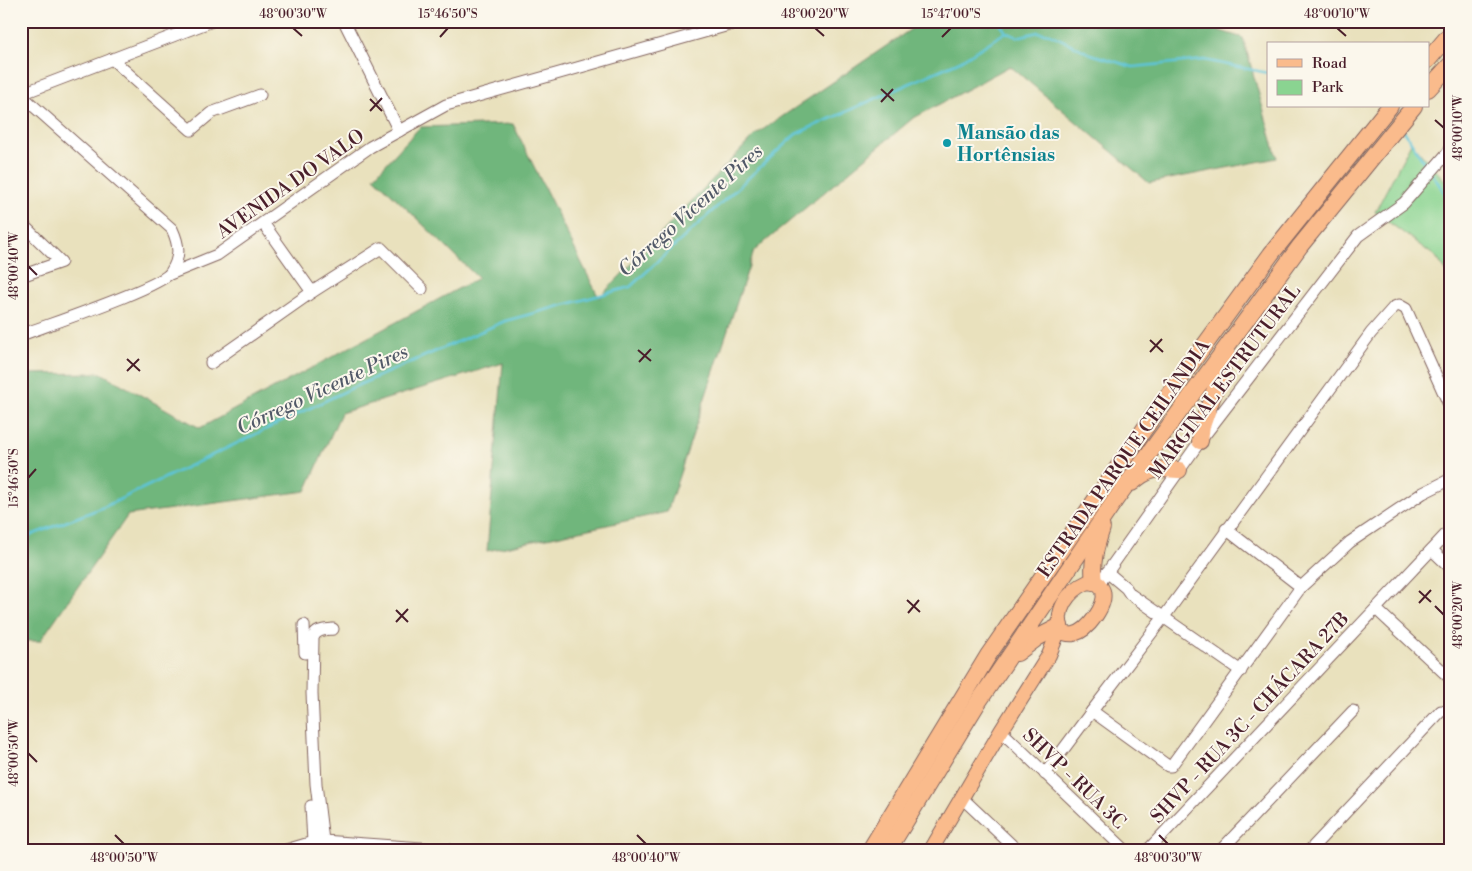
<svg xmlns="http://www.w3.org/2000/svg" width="1472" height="871" viewBox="0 0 1472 871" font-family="'Libre Bodoni',serif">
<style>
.green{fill:#8ad491;stroke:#6a7a5e}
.forest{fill:#6fb67b;stroke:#5c6a53}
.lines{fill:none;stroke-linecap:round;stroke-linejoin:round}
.stream{stroke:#5dc5d9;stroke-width:2.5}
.minor-casing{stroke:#82635e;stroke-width:13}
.major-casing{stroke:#82635e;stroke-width:16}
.highway-casing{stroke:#82635e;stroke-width:18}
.minor{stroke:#fff;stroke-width:11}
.major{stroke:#fabb8c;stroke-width:14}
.highway{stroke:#fabb8c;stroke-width:16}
.ticks{fill:none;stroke:#4a1f2b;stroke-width:2}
.culture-dot{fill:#0f9aa8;stroke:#fbf7ec;stroke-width:2}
.labels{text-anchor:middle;stroke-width:4;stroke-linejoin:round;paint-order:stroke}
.culture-label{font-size:19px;font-weight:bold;fill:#0d838f;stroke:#fbf7ec;text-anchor:start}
.street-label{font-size:19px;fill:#4a1f2b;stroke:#fbf7ec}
.water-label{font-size:20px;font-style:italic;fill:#515968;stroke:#fbf7ec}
.neatline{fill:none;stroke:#4a1f2b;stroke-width:2}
.ticks-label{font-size:12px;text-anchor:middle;fill:#4a1f2b}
</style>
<rect width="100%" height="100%" fill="#fbf7ec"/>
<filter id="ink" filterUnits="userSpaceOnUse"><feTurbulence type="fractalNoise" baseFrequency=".02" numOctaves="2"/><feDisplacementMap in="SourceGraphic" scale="10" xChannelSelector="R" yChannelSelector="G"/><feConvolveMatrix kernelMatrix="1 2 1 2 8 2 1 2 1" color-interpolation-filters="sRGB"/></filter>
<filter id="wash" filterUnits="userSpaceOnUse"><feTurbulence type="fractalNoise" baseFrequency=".0096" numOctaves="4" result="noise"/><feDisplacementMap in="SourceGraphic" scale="20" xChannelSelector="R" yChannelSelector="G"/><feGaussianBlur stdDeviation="1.12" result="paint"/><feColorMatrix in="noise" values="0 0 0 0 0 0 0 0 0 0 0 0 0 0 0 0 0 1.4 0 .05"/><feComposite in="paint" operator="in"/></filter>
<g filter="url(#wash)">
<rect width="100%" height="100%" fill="#e9e1bd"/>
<path class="green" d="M 1411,143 L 1451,187 L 1451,278 L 1436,257 L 1375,212 Z"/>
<path class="forest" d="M 923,21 L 1189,21 L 1243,38 L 1277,158 L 1149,183 L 1010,66 L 912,119 L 754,251 L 667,512 L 487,551 L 503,363 L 341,413 L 306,491 L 128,515 L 40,641 L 21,641 L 21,374 L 101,373 L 200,428 L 478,278 L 374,177 L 420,127 L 513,124 L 599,298 L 755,135 Z"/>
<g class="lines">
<g class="stream">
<path d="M 998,21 L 1006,32 L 1017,37 L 1038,32 L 1050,34 L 1091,54 L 1133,67 L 1204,60 L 1268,73"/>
<path d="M 1403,129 L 1428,169"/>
<path d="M 1433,175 L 1451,203"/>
<path d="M 21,539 L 104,507 L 354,387 L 505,321 L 630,287 L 796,134 L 960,61 L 1006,32"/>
</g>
</g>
</g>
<g filter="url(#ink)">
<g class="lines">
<defs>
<g id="minor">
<path d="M 344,21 L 399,131"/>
<path d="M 112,59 L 191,130 L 211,113 L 260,95"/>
<path d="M 21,94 L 212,21"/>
<path d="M 21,95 L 172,229 C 179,244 181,257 171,272 C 162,287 44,326 21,335"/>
<path d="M 21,223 L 61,262 L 21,276"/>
<path d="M 263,223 L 312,292"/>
<path d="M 170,274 L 217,255 L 370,147 L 446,105 L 743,21"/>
<path d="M 211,363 L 312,292 L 381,248 L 422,289"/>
<path d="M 1451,409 L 1406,309 L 1399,305 L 1394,307 L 1371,333 L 1163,618 L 1092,711 L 1168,766 L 1171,766 L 1301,587 L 1350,542 L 1423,493 L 1451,479"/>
<path d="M 1226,529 L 1301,587"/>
<path d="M 1432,550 L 1451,568"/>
<path d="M 1107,572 L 1126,588 L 1130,594 L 1241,671"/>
<path d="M 1099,584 L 1200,441 L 1358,236 L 1404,203 L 1451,149"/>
<path d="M 1376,609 L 1451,679"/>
<path d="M 304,625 L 305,653"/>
<path d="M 1001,731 L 1125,850"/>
<path d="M 1045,774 L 1092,711"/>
<path d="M 961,797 L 1017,850"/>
<path d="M 311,806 L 313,842"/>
<path d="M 323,841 L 316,784 L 312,693 L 313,638 C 316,629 325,630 333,629"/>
<path d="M 286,850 L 313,842 L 323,841 L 450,850"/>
<path d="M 1148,850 L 1451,529"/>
<path d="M 1221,850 L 1353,711"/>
<path d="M 1310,850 L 1441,711"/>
</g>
<g id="major">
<path d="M 1088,582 L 1099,584 C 1100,586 1102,588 1103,591 C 1107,605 1088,631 1074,634 C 1070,635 1067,634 1063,633 C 1053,611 1068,591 1088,582 Z"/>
<path d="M 931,850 L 1001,731 L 1049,655 L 1060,627"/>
</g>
<g id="highway">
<path d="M 1428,60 L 1451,33"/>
<path d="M 1428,89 L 1451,64"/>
<path d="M 1200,441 L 1202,426 L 1227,355"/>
<path d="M 1132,483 C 1148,468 1158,468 1179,470"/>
<path d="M 1094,582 C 1091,563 1096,546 1102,528"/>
<path d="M 1017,653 L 1037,638 L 1060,626"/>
<path d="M 870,850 L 989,654 L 1161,405 L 1271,254 L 1390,106"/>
<path d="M 888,850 L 977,704 L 1116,499 L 1300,246 L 1414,106"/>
</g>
</defs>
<use href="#minor" class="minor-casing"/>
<use href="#major" class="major-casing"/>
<use href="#highway" class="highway-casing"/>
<use href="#minor" class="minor"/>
<use href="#major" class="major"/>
<use href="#highway" class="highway"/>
</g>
</g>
<path class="ticks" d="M 293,28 L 302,36M 815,28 L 824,36M 1337,28 L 1346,36M 440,37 L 448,28M 942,37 L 951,28M 881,89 L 894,101M 370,99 L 382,111M 881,102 L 893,89M 370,111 L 382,98M 1435,120 L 1444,128M 28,266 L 37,275M 1150,340 L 1163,352M 638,350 L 651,361M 1150,352 L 1162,339M 127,359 L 140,371M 639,362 L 651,349M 127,371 L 139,359M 28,478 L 36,469M 1419,591 L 1431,602M 907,600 L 920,612M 1419,603 L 1431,590M 1435,606 L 1444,615M 396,610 L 408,622M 908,613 L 919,600M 396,622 L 408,609M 28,753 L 37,762M 115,835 L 124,844M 637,835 L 646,844M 1159,835 L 1168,844"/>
<circle class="culture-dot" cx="947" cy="143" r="5"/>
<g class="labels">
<g class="culture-label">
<text x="957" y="139">Mansão das<tspan x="957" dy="22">Hortênsias</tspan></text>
</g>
<g class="street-label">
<text transform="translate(290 183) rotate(-35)" y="7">AVENIDA DO VALO</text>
<text transform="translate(1224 381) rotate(-53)" y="7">MARGINAL ESTRUTURAL</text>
<text transform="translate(1123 458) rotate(-55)" y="7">ESTRADA PARQUE CEILÂNDIA</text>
<text transform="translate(1249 717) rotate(-47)" y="7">SHVP - RUA 3C - CHÁCARA 27B</text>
<text transform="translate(1075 778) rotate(44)" y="7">SHVP - RUA 3C</text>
</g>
<g class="water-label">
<text transform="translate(690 210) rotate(-42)" y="7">Córrego Vicente Pires</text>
<text transform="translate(322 389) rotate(-25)" y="7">Córrego Vicente Pires</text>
</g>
</g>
<rect width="1472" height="871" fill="none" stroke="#fbf7ec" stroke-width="55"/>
<rect x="1267" y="42" width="162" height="65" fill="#fbf7ec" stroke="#b4a19f"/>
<rect x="1277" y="59" width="25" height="8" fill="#fabb8c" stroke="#b4a19f"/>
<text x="1312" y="68" font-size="15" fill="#4a1f2b">Road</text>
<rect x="1277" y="80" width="25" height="15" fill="#8ad491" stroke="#b4a19f"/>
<text x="1312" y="92" font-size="15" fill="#4a1f2b">Park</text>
<rect x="28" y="28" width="1416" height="816" class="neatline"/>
<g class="ticks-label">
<text x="293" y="18">48°00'30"W</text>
<text x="448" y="18">15°46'50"S</text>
<text x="815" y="18">48°00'20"W</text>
<text x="951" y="18">15°47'00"S</text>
<text x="1337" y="18">48°00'10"W</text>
<text transform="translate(1458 128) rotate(-90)" y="4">48°00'10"W</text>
<text transform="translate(14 266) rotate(-90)" y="4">48°00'40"W</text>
<text transform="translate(14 478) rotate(-90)" y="4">15°46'50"S</text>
<text transform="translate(1458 615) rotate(-90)" y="4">48°00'20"W</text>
<text transform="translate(14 753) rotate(-90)" y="4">48°00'50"W</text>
<text x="124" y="862">48°00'50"W</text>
<text x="646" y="862">48°00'40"W</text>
<text x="1168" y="862">48°00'30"W</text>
</g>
</svg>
